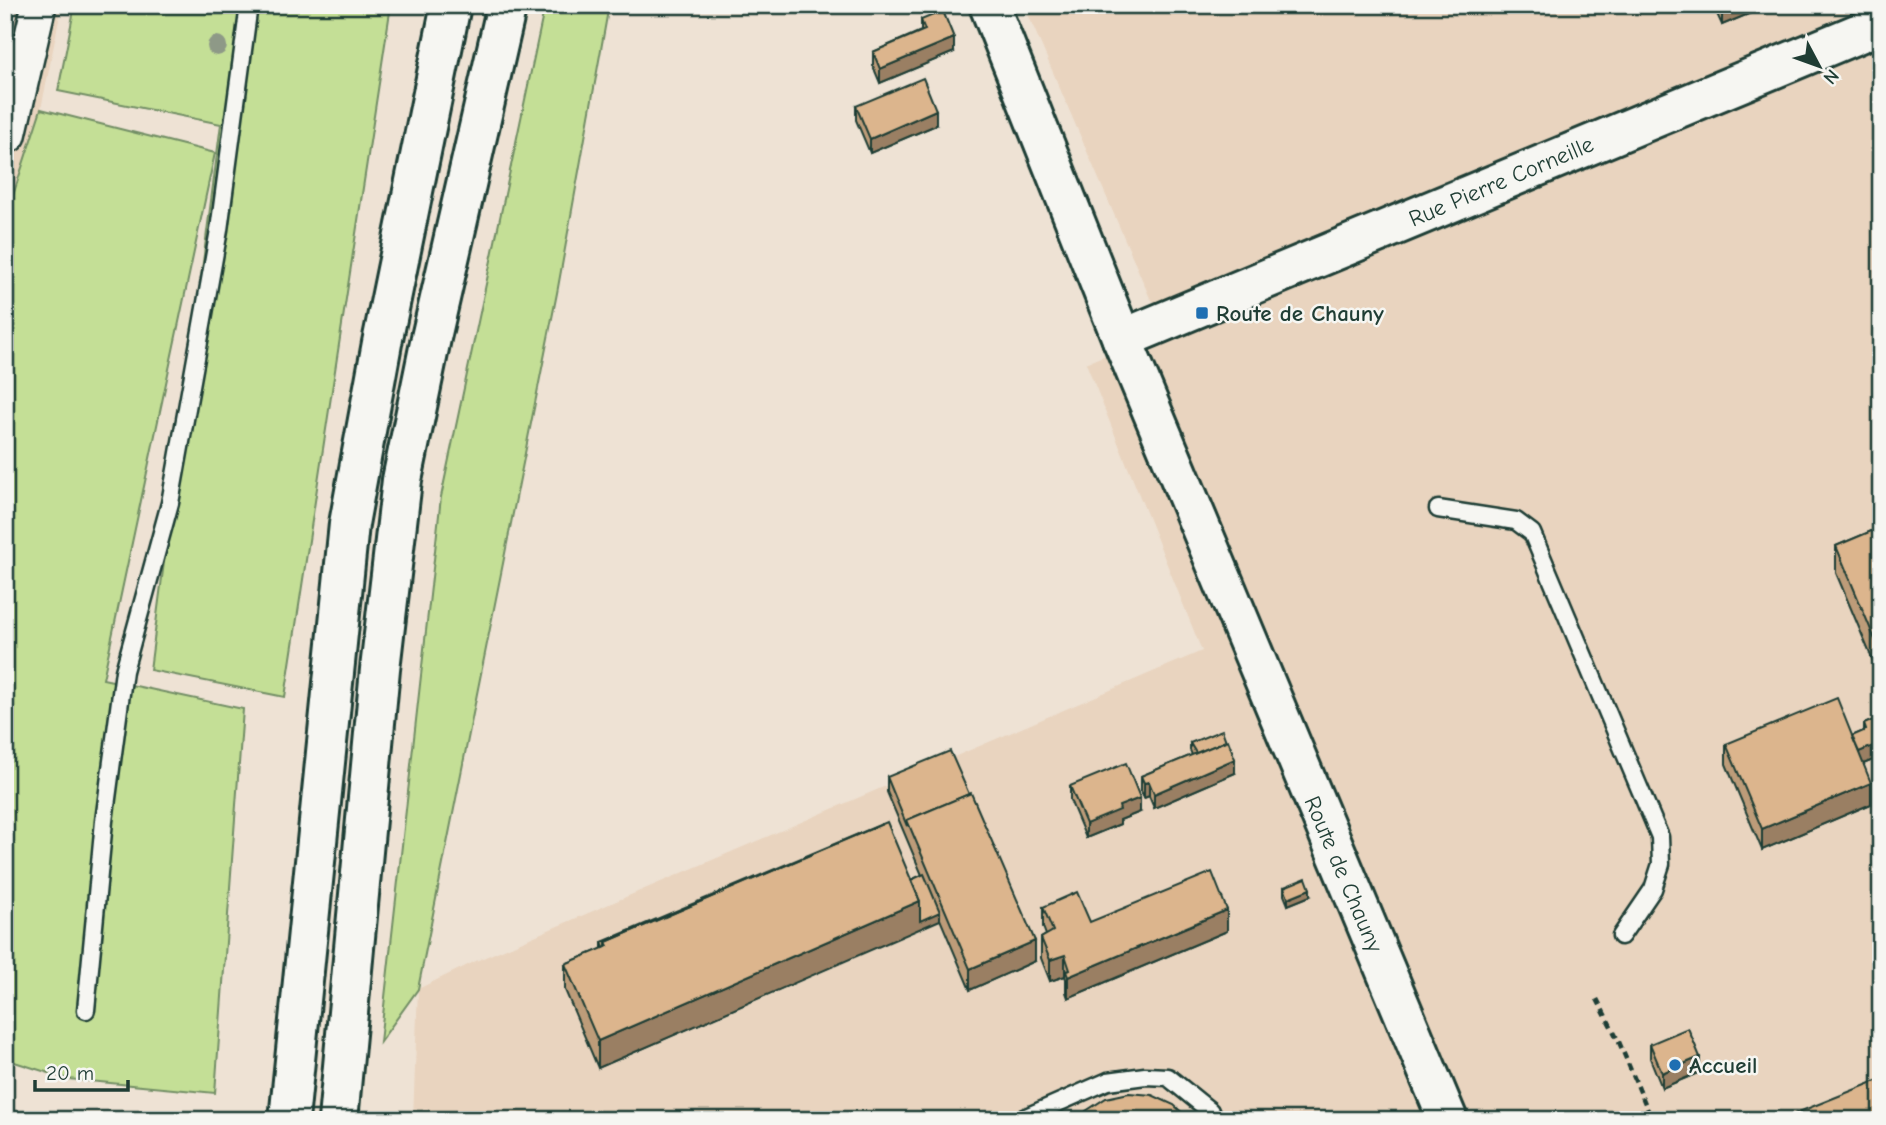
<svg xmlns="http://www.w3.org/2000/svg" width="1886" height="1125" viewBox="0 0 1886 1125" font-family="'Comic Neue',sans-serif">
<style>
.built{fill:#e9d4bf}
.green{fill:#c4df96;stroke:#728e65;stroke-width:2}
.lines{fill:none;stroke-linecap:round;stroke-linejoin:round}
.service-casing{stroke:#1f3d34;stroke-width:21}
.minor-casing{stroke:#1f3d34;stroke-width:38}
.tertiary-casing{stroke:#1f3d34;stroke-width:44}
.trunk-casing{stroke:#1f3d34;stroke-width:44}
.path{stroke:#1f3d34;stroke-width:4.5;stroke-dasharray:7 5;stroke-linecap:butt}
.service{stroke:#f6f6f2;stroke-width:16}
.minor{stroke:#f6f6f2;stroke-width:33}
.tertiary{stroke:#f6f6f2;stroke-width:38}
.trunk{stroke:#f6f6f2;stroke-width:38}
.tree{fill:#8e9987}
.wall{fill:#bd9c79;stroke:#1f3d34;stroke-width:2}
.shaded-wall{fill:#9a7f63;stroke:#1f3d34;stroke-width:2}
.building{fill:#dcb58d;stroke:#1f3d34;stroke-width:2}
.poi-dot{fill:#1f6fb2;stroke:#f6f6f2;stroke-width:2.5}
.labels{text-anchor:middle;stroke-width:5;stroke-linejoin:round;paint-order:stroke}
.street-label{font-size:23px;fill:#1f3d34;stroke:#f6f6f2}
.poi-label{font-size:23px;font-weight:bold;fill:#1f3d34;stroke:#f6f6f2;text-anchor:start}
</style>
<rect width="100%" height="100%" fill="#eee2d4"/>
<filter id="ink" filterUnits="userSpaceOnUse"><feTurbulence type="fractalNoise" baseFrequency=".0143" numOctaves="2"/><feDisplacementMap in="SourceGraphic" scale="14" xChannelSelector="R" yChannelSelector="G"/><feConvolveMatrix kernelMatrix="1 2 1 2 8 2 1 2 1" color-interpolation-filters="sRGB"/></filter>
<g filter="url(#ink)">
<g class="built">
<path d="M 5,5 L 62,5 L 41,109 L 5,220 Z"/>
<path d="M 1024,5 L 1869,5 L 1156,304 L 1150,298 Z"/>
<path d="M 1881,40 L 1881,1120 L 413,1120 L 418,989 L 476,961 L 1202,651 L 1086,363 Z"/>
</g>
<g class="green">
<path d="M 75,5 L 391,5 L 285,697 L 150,670 L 221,124 L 58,91 Z"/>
<path d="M 545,5 L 609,5 L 557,293 L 418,989 L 380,1042 L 441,497 Z"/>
<path d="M 41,109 L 215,153 L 103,679 L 243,709 L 215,1093 L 68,1079 L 5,1059 L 5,220 Z"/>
</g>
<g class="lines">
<defs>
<g id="service">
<path d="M 1438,509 L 1516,521 L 1532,533 L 1660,837 L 1661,864 L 1653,889 L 1621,936"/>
<path d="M 86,1010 L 104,821 L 124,671 L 170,503 L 219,230 L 249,5"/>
<path d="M 1019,1120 L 1108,1081 L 1145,1076 L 1168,1077 L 1210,1111 L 1213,1120"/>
</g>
<path id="minor" d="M 9,135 L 39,5"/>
<g id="tertiary">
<path d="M 989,5 L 1122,339 L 1448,1120"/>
<path d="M 1122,339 L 1881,24"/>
</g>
<g id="trunk">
<path d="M 289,1120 L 349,524 L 382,343 L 451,5"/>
<path d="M 338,1120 L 380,669 L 402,480 L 431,338 L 507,5"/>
</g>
</defs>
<use href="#service" class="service-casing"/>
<use href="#minor" class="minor-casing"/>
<use href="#tertiary" class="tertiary-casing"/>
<use href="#trunk" class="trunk-casing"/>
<path class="path" d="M 1597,999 L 1619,1042 L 1652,1120"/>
<use href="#service" class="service"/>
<use href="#minor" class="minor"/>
<use href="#tertiary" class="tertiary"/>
<use href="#trunk" class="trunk"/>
</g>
<circle class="tree" cx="217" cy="46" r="10"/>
<g class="wall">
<path d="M 1713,5 L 1770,5 L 1722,25 Z"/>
<path d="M 921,20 L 954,52 L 880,83 L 873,66 L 873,52 L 921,31 Z"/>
<path d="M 856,106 L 936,125 L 870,153 L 856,120 Z"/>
<path d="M 1881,527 L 1881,680 L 1836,573 L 1836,546 Z"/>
<path d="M 1881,717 L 1876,767 L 1873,760 L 1863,764 L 1871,804 L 1762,850 L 1726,764 L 1726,744 L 1852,736 L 1864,731 L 1864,724 Z"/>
<path d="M 1190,743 L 1235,773 L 1154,808 L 1149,796 L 1144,798 L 1141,791 L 1141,776 L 1192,755 L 1190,750 Z"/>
<path d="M 887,777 L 1035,961 L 970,990 L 940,919 L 598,1068 L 565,990 L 565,964 L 602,949 L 602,942 L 911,880 L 922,875 L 887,792 Z"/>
<path d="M 1070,786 L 1140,812 L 1120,820 L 1120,824 L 1086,838 L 1070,800 Z"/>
<path d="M 1284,887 L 1310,896 L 1288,905 L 1284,895 Z"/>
<path d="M 1043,907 L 1090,922 L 1227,931 L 1068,998 L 1066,992 L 1066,979 L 1065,976 L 1050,981 L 1041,958 L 1041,938 L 1046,935 L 1043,927 Z"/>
<path d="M 1650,1044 L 1700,1072 L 1662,1088 L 1650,1058 Z"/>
</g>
<g class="shaded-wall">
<path d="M 1722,5 L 1770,5 L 1722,25 Z"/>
<path d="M 954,38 L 954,52 L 880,83 L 880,69 Z"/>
<path d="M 936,110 L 936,125 L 870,153 L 870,139 Z"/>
<path d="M 1873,746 L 1873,760 L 1856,767 L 1856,753 Z"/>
<path d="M 1881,751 L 1881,766 L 1876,767 L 1876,753 Z"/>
<path d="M 1235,759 L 1235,773 L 1154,808 L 1154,794 Z"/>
<path d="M 1149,782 L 1149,796 L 1144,798 L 1144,783 Z"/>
<path d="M 1871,783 L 1871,804 L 1762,850 L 1762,829 Z"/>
<path d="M 1140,798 L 1140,812 L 1120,820 L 1120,824 L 1086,838 L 1086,824 L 1119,806 Z"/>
<path d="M 1310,889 L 1310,896 L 1288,905 L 1288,898 Z"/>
<path d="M 920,901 L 940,912 L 940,920 L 598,1068 L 598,1041 Z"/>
<path d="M 1227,910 L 1227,931 L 1068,998 L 1068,977 Z"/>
<path d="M 1035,941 L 1035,961 L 970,990 L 970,969 Z"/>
<path d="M 1065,955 L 1065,976 L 1050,981 L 1050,960 Z"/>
<path d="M 1700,1057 L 1700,1072 L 1662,1088 L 1662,1073 Z"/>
</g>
<g class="building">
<path d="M 943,11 L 954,38 L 880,69 L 873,52 L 925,30 L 921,20 Z"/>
<path d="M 923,78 L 936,110 L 870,139 L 856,106 Z"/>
<path d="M 1881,527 L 1881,654 L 1836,546 Z"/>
<path d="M 1837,698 L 1871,783 L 1762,829 L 1726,744 Z"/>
<path d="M 1881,717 L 1881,751 L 1876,753 L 1873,746 L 1859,752 L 1852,736 L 1866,730 L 1864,724 Z"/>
<path d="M 1222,730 L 1226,741 L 1196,753 L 1190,743 Z"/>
<path d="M 1228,740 L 1235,759 L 1154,794 L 1149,782 L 1144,783 L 1141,776 Z"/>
<path d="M 950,751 L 969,794 L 907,820 L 907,826 L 887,777 Z"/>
<path d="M 1126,763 L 1140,798 L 1119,806 L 1120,810 L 1086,824 L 1070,786 Z"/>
<path d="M 971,793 L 1035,941 L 970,969 L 907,820 Z"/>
<path d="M 887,822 L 920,901 L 598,1041 L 565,964 L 608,946 L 606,942 Z"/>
<path d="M 882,824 L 606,942 L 606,947 L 604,948 L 602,942 Z"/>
<path d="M 1212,872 L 1227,910 L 1068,977 L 1066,971 L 1070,970 L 1065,955 L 1050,960 L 1041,938 L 1053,931 L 1043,907 L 1077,892 L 1090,922 Z"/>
<path d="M 924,874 L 940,912 L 920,921 L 920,901 L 911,880 Z"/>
<path d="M 1306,878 L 1310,889 L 1288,898 L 1284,887 Z"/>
<path d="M 1688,1028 L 1700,1057 L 1662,1073 L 1650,1044 Z"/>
<path d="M 1881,1079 L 1881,1120 L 1779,1120 Z"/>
<path d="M 1129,1093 L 1152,1095 L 1174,1105 L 1190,1120 L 1079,1120 L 1086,1111 L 1106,1098 Z"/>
</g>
</g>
<g class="poi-dot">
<rect x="1195" y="306" width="14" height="14" rx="3.5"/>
<circle cx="1675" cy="1065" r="7"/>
</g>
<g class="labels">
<g class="street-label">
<text transform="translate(1501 181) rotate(-23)" y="8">Rue Pierre Corneille</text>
<text transform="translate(1344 874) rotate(67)" y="8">Route de Chauny</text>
</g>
<g class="poi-label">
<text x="1216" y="321">Route de Chauny</text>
<text x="1689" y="1073">Accueil</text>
</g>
</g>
<rect width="1886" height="1125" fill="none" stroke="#f6f6f2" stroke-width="28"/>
<rect x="14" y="14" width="1858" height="1097" fill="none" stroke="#1f3d34" stroke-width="2.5" filter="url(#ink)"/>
<g transform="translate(1819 66) rotate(131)" stroke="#f6f6f2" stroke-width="5" paint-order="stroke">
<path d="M0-5L12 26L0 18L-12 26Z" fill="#1f3d34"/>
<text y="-10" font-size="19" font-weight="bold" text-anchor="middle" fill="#1f3d34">N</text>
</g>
<path d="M35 1080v10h93v-10" fill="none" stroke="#1f3d34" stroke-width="3.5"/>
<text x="46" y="1080" font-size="21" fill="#1f3d34" stroke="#f6f6f2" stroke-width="5" paint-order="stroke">20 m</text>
</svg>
